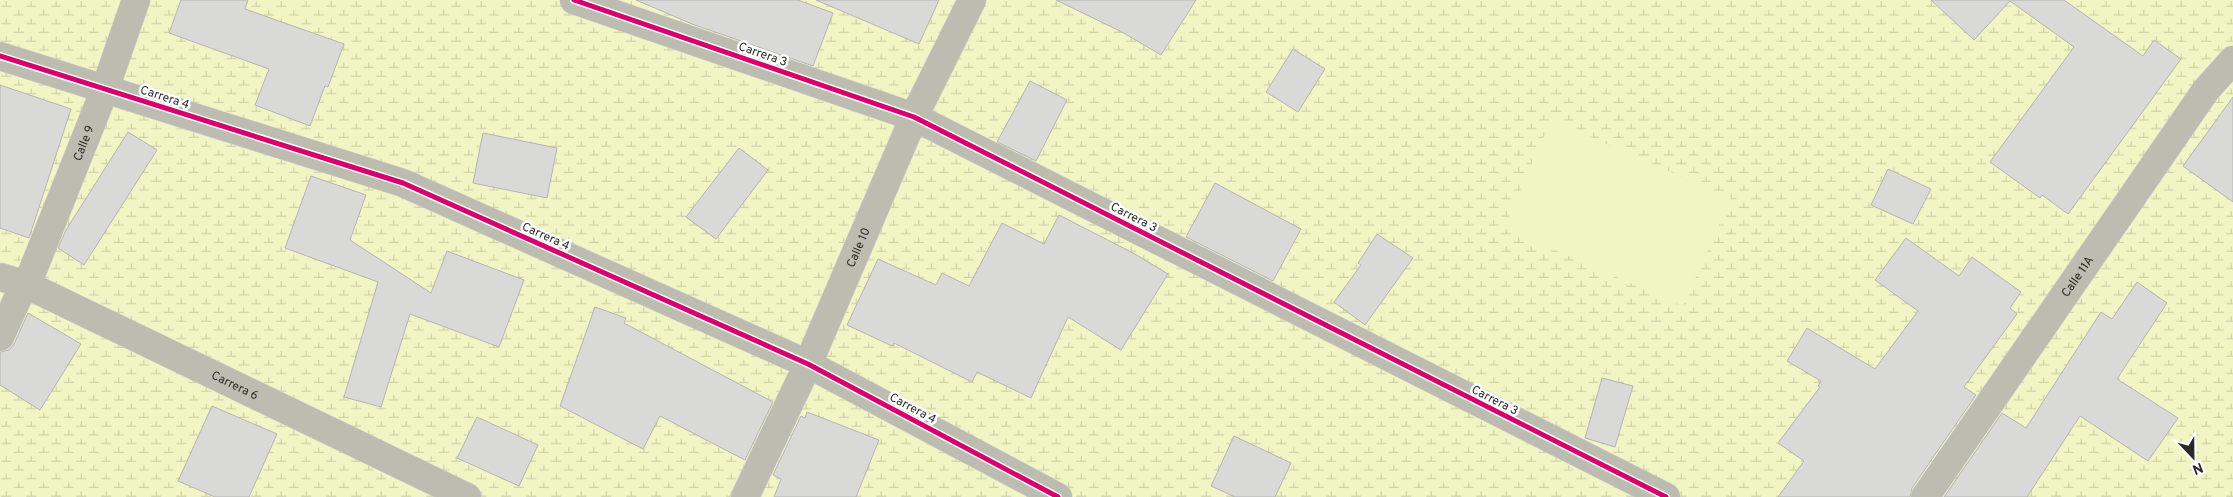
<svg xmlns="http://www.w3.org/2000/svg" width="2233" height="497" viewBox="0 0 2233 497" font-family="Overpass,sans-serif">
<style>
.wetland{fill:url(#wetland-marsh)}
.green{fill:#f1f5c4}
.building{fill:#d9d9d7;stroke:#b4b4b2}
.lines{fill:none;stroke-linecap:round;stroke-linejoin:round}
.street-casing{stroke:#d2d2d1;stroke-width:29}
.street{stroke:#bcbdb0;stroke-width:28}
.cycleway-casing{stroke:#fff;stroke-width:8}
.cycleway{stroke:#d6006c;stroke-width:5}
.labels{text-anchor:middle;stroke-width:5;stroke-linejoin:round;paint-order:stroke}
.street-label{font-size:12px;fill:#292927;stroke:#fff}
</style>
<defs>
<pattern id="wetland-marsh" width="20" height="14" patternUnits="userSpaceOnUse" patternTransform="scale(1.25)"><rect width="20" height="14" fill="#f1f5c4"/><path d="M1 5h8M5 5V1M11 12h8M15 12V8" fill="none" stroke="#cfd2a8"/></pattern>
</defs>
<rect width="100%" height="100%" fill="#f8f8f5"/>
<rect class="wetland" x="0" y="0" width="2233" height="497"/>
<path class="green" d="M 1551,120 L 1731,198 L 1683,306 L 1504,228 Z"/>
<g class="building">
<path d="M 181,0 L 248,0 L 245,9 L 344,44 L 328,87 L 325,86 L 310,126 L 255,105 L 269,69 L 169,33 Z"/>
<path d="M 636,0 L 798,0 L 833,13 L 813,66 L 692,24 Z"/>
<path d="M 816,0 L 939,0 L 919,44 Z"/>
<path d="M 1056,0 L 1196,0 L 1161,55 L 1122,32 Z"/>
<path d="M 1931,0 L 2064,0 L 2143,56 L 2154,40 L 2181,59 L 2068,214 L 2042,195 L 2040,198 L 1990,162 L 2074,47 L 2010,1 L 1974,40 Z"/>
<path d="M 1293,49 L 1325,69 L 1298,112 L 1266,92 Z"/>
<path d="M 1030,81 L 1067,100 L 1036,161 L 997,142 Z"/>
<path d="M 0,85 L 71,109 L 29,238 L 0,228 Z"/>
<path d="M 2233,97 L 2233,202 L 2183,166 Z"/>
<path d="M 128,132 L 157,150 L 84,265 L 58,248 L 66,230 Z"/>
<path d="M 483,133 L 557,148 L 547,198 L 473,183 Z"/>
<path d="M 739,148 L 768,170 L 716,239 L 686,217 Z"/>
<path d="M 1888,169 L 1931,189 L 1913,224 L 1871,205 Z"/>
<path d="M 311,176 L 366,195 L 350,240 L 431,293 L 447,251 L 524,280 L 499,347 L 410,314 L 381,407 L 344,397 L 378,282 L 285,248 Z"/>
<path d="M 1215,183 L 1301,229 L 1273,281 L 1186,237 Z"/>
<path d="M 1059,215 L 1135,254 L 1168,274 L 1121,350 L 1068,317 L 1031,398 L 977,372 L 972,382 L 894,343 L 892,346 L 847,325 L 878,259 L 936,285 L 942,273 L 969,286 L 1002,223 L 1044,244 Z"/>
<path d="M 1377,234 L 1413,258 L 1365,325 L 1334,302 L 1361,265 L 1358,263 Z"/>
<path d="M 1906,238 L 1959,276 L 1972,257 L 2021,292 L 2010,308 L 2017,314 L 1964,387 L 1976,395 L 1912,488 L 1910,497 L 1778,497 L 1804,461 L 1778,443 L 1820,387 L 1818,386 L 1821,381 L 1787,361 L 1807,328 L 1875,369 L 1918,311 L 1875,280 Z"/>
<path d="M 2137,282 L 2167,303 L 2117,379 L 2178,418 L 2148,461 L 2080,416 L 2027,497 L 1944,497 L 2002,413 L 2026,428 L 2101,312 L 2112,319 Z"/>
<path d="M 595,307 L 626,318 L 624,323 L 773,402 L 745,460 L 660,416 L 643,449 L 560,406 Z"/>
<path d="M 28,313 L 81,344 L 40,410 L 0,385 L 0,352 L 9,350 L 14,344 Z"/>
<path d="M 1602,378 L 1633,386 L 1615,447 L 1585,438 Z"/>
<path d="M 212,406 L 277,434 L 249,497 L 215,497 L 178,481 Z"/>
<path d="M 807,412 L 879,440 L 856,497 L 774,497 L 781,479 L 773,475 L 801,416 L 805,418 Z"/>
<path d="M 477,417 L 538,445 L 519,486 L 457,458 Z"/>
<path d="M 1234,436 L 1291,463 L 1275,497 L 1235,497 L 1211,486 Z"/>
</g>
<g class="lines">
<defs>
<g id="street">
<path d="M 574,0 L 914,117 L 1666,497"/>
<path d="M 0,56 L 403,183 L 808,364 L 1058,497"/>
<path id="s1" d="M 0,277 L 27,285 L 467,497"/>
<path id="s2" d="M 0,337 L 22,289 L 27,285 L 105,89 L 136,0"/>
<path id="s3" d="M 745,497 L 808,364 L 914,117 L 972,0"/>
<path id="s4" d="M 1925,497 L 2206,90 L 2233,60"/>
</g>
</defs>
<use href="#street" class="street-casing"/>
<use href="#street" class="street"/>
<defs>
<g id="cycleway">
<path d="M 574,0 L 914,117 L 1666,497"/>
<path d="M 0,56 L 403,183 L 808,364 L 1058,497"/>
</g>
</defs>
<use href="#cycleway" class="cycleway-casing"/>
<use href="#cycleway" class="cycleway"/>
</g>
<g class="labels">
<g class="street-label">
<text transform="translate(763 54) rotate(19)" y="4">Carrera 3</text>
<text transform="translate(165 97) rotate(18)" y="4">Carrera 4</text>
<text dy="4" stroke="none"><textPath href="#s2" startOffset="212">Calle 9</textPath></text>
<text transform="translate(1134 217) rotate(27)" y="4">Carrera 3</text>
<text transform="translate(546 236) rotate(24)" y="4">Carrera 4</text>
<text dy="4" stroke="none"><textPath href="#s3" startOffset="274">Calle 10</textPath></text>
<text dy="4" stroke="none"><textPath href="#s4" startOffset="268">Calle 11A</textPath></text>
<text dy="4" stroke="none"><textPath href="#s1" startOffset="259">Carrera 6</textPath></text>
<text transform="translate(1495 400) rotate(27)" y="4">Carrera 3</text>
<text transform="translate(913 408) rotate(28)" y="4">Carrera 4</text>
</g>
</g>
<g transform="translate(2193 457) rotate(158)" stroke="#ffffff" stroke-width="4" paint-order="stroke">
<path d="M0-4L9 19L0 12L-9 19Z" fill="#292927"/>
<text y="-8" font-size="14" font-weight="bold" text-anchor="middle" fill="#292927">N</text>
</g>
</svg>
